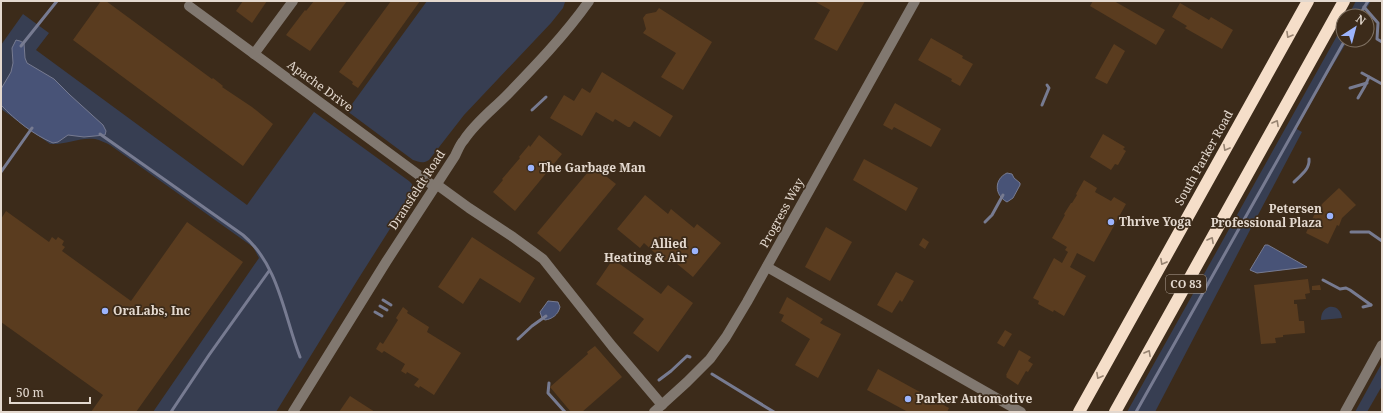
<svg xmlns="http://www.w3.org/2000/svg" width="1383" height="413" viewBox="0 0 1383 413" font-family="'Noto Serif',serif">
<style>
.green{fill:#373e52}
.water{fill:#485377;stroke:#777b91}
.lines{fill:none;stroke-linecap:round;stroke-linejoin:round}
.stream{stroke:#777b91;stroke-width:3}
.building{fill:#5a3c1f}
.minor{stroke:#817870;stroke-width:10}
.highway{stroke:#f5dec9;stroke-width:12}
.oneway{stroke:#988472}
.poi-dot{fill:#9cb4fd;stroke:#3c2b1a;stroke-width:1.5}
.labels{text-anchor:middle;stroke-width:3.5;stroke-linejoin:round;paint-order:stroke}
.shield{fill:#3c2b1a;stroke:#b2a599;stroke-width:1}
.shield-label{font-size:11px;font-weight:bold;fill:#e4d9cf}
.street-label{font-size:12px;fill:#e4d9cf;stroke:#3c2b1a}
.poi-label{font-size:12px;font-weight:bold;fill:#e4d9cf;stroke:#3c2b1a;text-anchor:start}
</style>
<rect width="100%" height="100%" fill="#3c2b1a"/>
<g class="green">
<path d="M 427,1 L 565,2 L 563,8 L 551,23 L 464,115 L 429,160 C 423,164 419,162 413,160 L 347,111 Z"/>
<path d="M 1356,1 L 1371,1 L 1362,16 L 1348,16 Z"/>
<path d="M 23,14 L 49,33 L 36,50 L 247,205 L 314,112 L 409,181 C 417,188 415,194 410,202 L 407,202 L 355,284 L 276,412 L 153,412 L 259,258 L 253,247 L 110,145 C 106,143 100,140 95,139 C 80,137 65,145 50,144 L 1,109 L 1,45 Z"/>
<path d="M 1343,25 L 1343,40 L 1348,40 L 1295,128 L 1302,132 L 1249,232 L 1155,412 L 1127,412 Z"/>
<path d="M 1329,307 C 1337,306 1341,311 1342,318 L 1321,320 C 1321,314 1323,309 1329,307 Z"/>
<path d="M 1382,363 L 1382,386 L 1367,412 L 1355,412 Z"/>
</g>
<g class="water">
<path d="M 16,40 L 20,41 L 24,43 L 25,58 L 27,63 L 54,79 L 70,95 L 103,125 L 106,131 L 105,135 L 84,137 L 68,135 L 58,142 L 53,143 C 34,135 15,120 1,105 L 1,89 L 11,72 L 13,63 L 12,48 Z"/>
<path d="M 1007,173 L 1012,174 L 1014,178 L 1020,183 L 1020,185 L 1013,198 L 1007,202 C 994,195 994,179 1007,173 Z"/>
<path d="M 1265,245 L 1268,245 L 1307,267 L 1257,273 L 1250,270 Z"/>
<path d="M 548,301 L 558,302 L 560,307 C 558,315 552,319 545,320 L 542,318 L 540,312 Z"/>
</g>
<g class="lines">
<g class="stream">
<path d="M 1364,7 L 1378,23 L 1377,39 L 1382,42"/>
<path d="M 1359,16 L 1368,1"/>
<path d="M 21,46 L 57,1"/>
<path d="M 1362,73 L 1382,84"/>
<path d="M 1350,88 L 1367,83"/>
<path d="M 1358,98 L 1365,86 L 1369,77"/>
<path d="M 1042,105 L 1049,88 L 1047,85"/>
<path d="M 532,110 L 546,97"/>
<path d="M 100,134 L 243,235 C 279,265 284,316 300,357"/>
<path d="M 1,172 L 32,128"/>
<path d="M 1294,182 C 1301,175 1310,169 1309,159"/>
<path d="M 985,222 L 992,215 L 1003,195"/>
<path d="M 1351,232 L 1369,232 L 1382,241"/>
<path d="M 1323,280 L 1340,289 L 1346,288 L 1350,290 L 1371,305"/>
<path d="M 383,300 L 391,305"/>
<path d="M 380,306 L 387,310"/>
<path d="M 1363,307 L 1371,305"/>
<path d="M 375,312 L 382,316"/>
<path d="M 518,339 L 532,326 L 546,316"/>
<path d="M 712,374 L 774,412"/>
<path d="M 659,380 L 671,371 L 687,356 L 690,357"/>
<path d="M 549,383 L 548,393 L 565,412"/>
<path d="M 171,412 L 209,355 L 269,271"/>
<path d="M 1136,412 L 1345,40"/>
</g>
</g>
<g class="building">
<path d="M 101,1 L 106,1 L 212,79 L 213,78 L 223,86 L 222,87 L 252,107 L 273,124 L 243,166 L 73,40 Z"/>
<path d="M 243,1 L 267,1 L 252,23 L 236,11 Z"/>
<path d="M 314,1 L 347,1 L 310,51 L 286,35 L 305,10 L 306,11 Z"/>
<path d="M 391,1 L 420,1 L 358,88 L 352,84 L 353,82 L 339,72 Z"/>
<path d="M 814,1 L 865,1 L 837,51 L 814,39 L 830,10 Z"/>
<path d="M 1093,1 L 1114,1 L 1165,30 L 1156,45 L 1090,6 Z"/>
<path d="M 1180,3 L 1209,20 L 1211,17 L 1233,30 L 1222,49 L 1185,28 L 1187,26 L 1172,17 Z"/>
<path d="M 659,8 L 712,42 L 683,90 L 661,77 L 676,53 L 643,33 L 646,29 L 643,18 L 646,14 L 656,12 Z"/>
<path d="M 931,38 L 963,56 L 962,58 L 973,64 L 960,86 L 951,81 L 952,79 L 918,60 Z"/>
<path d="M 1114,44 L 1125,51 L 1107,84 L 1095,78 Z"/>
<path d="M 602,72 L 673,116 L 660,137 L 634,121 L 630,127 L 628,127 L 615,119 L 613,122 L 596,112 L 582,136 L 550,118 L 564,95 L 574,101 L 582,88 L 590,93 Z"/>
<path d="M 895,103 L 941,129 L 931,147 L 894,127 L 892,130 L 883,125 Z"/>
<path d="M 1103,134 L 1125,147 L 1123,149 L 1126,151 L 1118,165 L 1115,164 L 1111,170 L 1090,157 Z"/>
<path d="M 539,135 L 562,154 L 515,211 L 493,192 L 503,180 L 502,179 L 520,158 L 519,157 L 529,145 L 530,147 Z"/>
<path d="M 864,159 L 918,188 L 906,211 L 853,180 Z"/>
<path d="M 593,166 L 616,184 L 560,252 L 537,233 Z"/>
<path d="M 1084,180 L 1097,188 L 1095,192 L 1111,201 L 1114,197 L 1126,204 L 1094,262 L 1077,253 L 1070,267 L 1086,276 L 1064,316 L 1054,310 L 1053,312 L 1038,304 L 1039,301 L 1033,298 L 1054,258 L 1062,263 L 1068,252 L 1065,250 L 1067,247 L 1052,238 L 1065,215 L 1064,214 L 1071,203 L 1072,203 L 1077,195 L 1076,194 Z"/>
<path d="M 1339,188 L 1356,205 L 1342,218 L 1339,226 L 1337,225 L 1328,244 L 1306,233 L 1315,213 L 1323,203 Z"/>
<path d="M 645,195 L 668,214 L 671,209 L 694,228 L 697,224 L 721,243 L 693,277 L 670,258 L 666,263 L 644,243 L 640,248 L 617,229 Z"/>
<path d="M 6,211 L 49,242 L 52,237 L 56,240 L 58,237 L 64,241 L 62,245 L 65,247 L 62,251 L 131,301 L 187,222 L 243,262 L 136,412 L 91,412 L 103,395 L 1,322 L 1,219 Z"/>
<path d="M 826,227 L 852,242 L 830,281 L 805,267 Z"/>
<path d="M 472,237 L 535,278 L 520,303 L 480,278 L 463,304 L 438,287 Z"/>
<path d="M 923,238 L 929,242 L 925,249 L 919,245 Z"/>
<path d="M 613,259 L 661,294 L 668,285 L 693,303 L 658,352 L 633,333 L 644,319 L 596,284 Z"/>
<path d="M 896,272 L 914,281 L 902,302 L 900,300 L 892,313 L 877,305 Z"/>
<path d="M 1308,279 L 1310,293 L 1305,294 L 1306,299 L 1294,300 L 1294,304 L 1297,304 L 1299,321 L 1304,321 L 1305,333 L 1283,335 L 1283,337 L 1275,338 L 1276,343 L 1261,344 L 1254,285 Z"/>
<path d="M 1320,285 L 1321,290 L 1312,290 L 1312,286 Z"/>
<path d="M 787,297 L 823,319 L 820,323 L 841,334 L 818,378 L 795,365 L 810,339 L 781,321 L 784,315 L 779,313 Z"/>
<path d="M 403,307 L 408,311 L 407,313 L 429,327 L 427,332 L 461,353 L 434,395 L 420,386 L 419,388 L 414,385 L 419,379 L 407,372 L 406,374 L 401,371 L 405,364 L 384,351 L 382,353 L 376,349 L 380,342 L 383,344 L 398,320 L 396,318 Z"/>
<path d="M 1005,330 L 1012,334 L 1004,347 L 997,343 Z"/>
<path d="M 595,346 L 622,377 L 582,412 L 571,412 L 550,387 L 588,354 L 587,352 Z"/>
<path d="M 1019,350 L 1031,357 L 1028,361 L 1033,364 L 1028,372 L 1026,371 L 1018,385 L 1006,377 L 1007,376 L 1006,375 Z"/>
<path d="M 878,369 L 949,408 L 947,412 L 908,412 L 867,390 Z"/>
<path d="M 350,396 L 375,412 L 339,412 Z"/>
</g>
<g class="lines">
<g class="minor">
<path d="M 189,6 L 435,187"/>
<path d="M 254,54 L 293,1"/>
<path d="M 436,184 L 469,208 L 513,237 L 543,259 L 612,346 L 662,405"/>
<path d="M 767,267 L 1021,412"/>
<path d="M 293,412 L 386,262 L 455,156 C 458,150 460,144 464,140 C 475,123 492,110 506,96 C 535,66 565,35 589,1"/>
<path d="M 654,412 L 687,382 L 710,359 L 726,337 L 747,302 L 915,1"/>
<path d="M 1345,412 L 1382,345"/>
</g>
<g class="highway">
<path d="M 1079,412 L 1308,1"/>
<path d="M 1115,412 L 1344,1"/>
</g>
</g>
<defs><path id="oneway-chevron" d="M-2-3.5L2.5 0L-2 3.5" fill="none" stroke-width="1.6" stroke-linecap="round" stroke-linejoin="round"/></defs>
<g class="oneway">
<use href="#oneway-chevron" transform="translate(1289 35) rotate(120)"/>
<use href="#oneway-chevron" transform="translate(1276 123) rotate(-61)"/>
<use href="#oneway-chevron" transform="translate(1226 148) rotate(119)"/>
<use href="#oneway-chevron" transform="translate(1211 240) rotate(-61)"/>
<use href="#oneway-chevron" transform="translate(1163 262) rotate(119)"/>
<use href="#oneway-chevron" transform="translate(1148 353) rotate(-61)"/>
<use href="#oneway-chevron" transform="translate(1099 376) rotate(119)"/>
</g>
<g class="poi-dot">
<circle cx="531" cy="168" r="4"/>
<circle cx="1330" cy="216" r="4"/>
<circle cx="1111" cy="222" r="4"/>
<circle cx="695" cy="251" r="4"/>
<circle cx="105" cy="311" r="4"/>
<circle cx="908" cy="399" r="4"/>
</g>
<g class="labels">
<rect class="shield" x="1166" y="275" width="40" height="18" rx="3"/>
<g class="shield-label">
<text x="1186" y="288">CO 83</text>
</g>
<g class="street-label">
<text transform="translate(320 86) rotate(36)" y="4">Apache Drive</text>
<text transform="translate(1204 158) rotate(-61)" y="4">South Parker Road</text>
<text transform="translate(417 190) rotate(-57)" y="4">Dransfeldt Road</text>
<text transform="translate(782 213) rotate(-61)" y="4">Progress Way</text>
</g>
<g class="poi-label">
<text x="539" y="172">The Garbage Man</text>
<text x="1322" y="213" text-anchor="end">Petersen<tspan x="1322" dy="14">Professional Plaza</tspan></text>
<text x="1119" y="226">Thrive Yoga</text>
<text x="687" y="248" text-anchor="end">Allied<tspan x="687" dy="14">Heating &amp; Air</tspan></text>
<text x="113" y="315">OraLabs, Inc</text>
<text x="916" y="403">Parker Automotive</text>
</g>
</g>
<rect width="1383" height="413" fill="none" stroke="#e4d9cf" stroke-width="4"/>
<g transform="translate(1355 28) rotate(36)"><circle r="19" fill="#3c2b1a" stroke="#7f7162"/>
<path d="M0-3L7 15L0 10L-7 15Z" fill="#9cb4fd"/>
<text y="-6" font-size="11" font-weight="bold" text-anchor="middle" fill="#e4d9cf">N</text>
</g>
<path d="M10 397v6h80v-6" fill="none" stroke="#e4d9cf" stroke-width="2"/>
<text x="16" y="397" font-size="12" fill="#e4d9cf" stroke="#3c2b1a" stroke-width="3" paint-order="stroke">50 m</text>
</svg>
